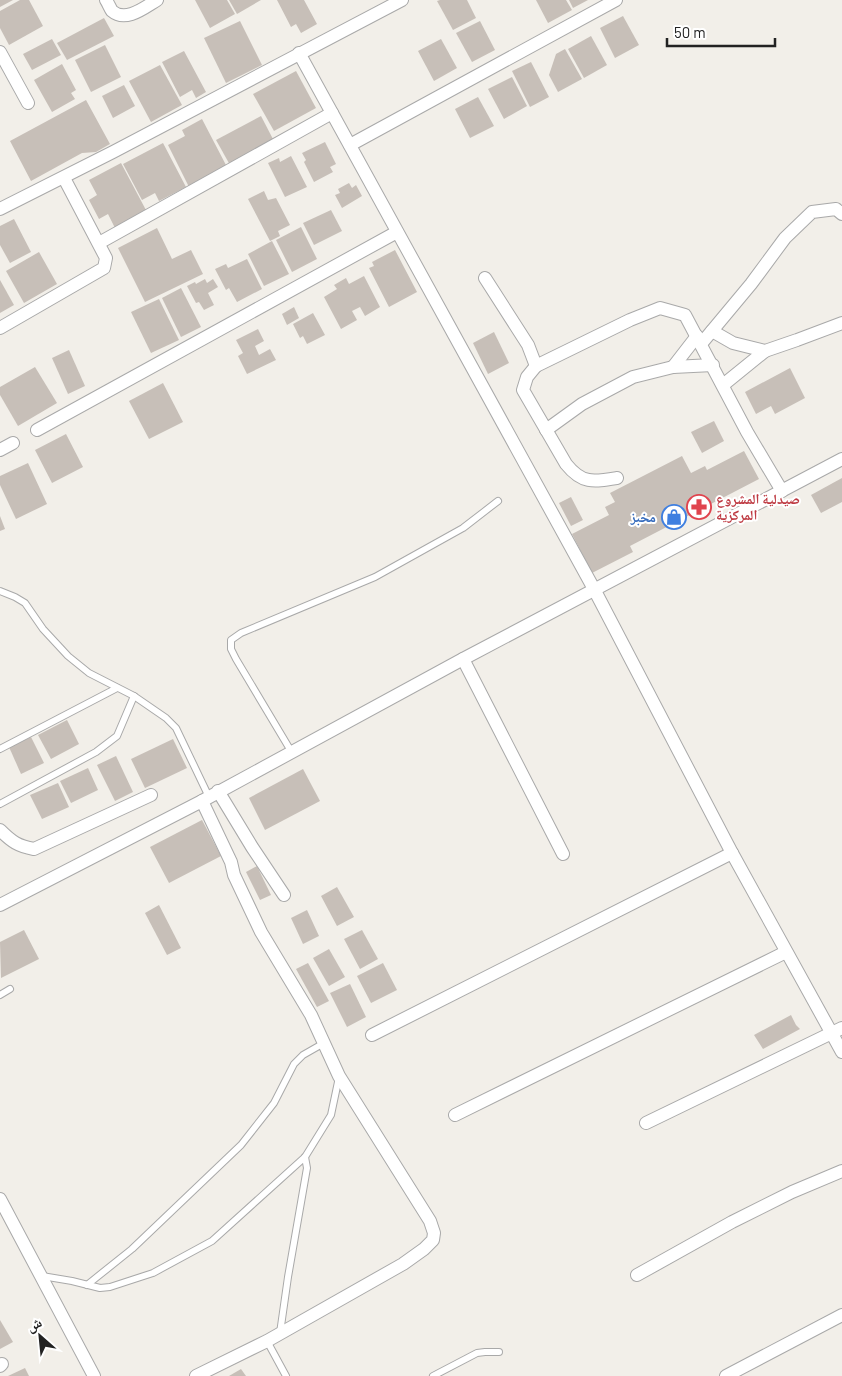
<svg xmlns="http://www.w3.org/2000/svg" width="842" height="1376" viewBox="0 0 842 1376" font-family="Barlow,'Noto Naskh Arabic',sans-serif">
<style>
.building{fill:#c7bfb8}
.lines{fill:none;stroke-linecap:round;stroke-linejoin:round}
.lane-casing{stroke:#a9a9a9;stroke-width:8}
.street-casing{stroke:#a9a9a9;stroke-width:14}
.lane{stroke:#fff;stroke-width:6}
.street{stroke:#fff;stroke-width:12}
.labels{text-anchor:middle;stroke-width:4;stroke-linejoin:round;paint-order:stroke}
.health-label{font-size:14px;font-weight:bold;fill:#be3a42;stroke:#fff;text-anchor:start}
.shop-label{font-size:14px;font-weight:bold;fill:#366cbe;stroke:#fff;text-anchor:end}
</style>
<rect width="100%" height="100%" fill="#f2efe9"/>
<g class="building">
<path d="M 0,0 L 13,0 L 0,7 Z"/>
<path d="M 20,0 L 29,0 L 43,26 L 9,45 L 0,28 L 0,11 Z"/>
<path d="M 195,0 L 227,0 L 235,14 L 210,28 Z"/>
<path d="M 229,0 L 261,0 L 237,14 Z"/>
<path d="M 277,0 L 304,0 L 317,24 L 301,33 L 296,24 L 291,27 Z"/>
<path d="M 440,0 L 467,0 L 476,18 L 453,30 L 437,1 Z"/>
<path d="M 536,0 L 566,0 L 572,10 L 548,23 Z"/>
<path d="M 569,0 L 588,0 L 573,8 Z"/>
<path d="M 623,16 L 639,45 L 615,58 L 600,28 Z"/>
<path d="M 104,18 L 114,36 L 67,60 L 57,43 Z"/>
<path d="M 240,21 L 262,65 L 226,83 L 204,38 Z"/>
<path d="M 480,21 L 495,50 L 472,62 L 456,33 Z"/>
<path d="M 591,36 L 607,65 L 584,78 L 568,49 Z"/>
<path d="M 52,39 L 61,55 L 32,70 L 23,54 Z"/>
<path d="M 441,39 L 457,68 L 434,81 L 418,51 Z"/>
<path d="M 105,45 L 121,77 L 91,92 L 75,60 Z"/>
<path d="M 565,49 L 582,79 L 558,92 L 549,75 L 556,54 Z"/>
<path d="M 184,51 L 206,92 L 196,98 L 192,90 L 180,97 L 162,62 Z"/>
<path d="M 531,62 L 549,97 L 530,107 L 512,71 Z"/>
<path d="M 62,64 L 76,90 L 71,93 L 75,99 L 52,112 L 34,80 Z"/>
<path d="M 160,65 L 182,105 L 151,122 L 129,81 Z"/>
<path d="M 296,71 L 316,108 L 274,131 L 253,94 Z"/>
<path d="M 512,77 L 527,106 L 504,119 L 488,89 Z"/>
<path d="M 124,85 L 135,106 L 113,118 L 102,96 Z"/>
<path d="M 478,97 L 494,126 L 470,138 L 455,109 Z"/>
<path d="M 86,100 L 110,144 L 96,152 L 82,153 L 31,181 L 10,141 Z"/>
<path d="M 261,116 L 274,141 L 230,165 L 216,140 Z"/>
<path d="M 202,119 L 227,167 L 189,187 L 168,145 L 185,136 L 182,130 Z"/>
<path d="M 325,142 L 336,164 L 330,167 L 333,172 L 314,182 L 304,162 L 306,160 L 302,153 Z"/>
<path d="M 163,143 L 186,187 L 159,201 L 155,193 L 142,200 L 123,164 Z"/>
<path d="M 291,156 L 307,187 L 285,197 L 268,163 L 279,158 L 280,162 Z"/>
<path d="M 121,163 L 147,212 L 115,228 L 108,214 L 99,219 L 89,200 L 97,195 L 89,180 Z"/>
<path d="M 349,183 L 352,188 L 356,185 L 362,196 L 342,208 L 335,195 L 340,193 L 338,189 Z"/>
<path d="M 264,191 L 268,200 L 276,198 L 290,225 L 278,231 L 280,236 L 270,241 L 248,199 Z"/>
<path d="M 331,210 L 342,231 L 314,245 L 303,223 Z"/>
<path d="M 14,219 L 31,252 L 10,263 L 0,245 L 0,226 Z"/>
<path d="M 301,227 L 317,259 L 292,272 L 276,240 Z"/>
<path d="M 157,228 L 172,259 L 191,250 L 203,274 L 145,302 L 118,248 Z"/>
<path d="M 272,241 L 289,274 L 264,286 L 248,254 Z"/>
<path d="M 395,250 L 417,292 L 389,307 L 369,268 L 374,266 L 372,262 Z"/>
<path d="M 39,252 L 57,284 L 24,303 L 6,271 Z"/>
<path d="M 247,259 L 262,289 L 237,302 L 229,288 L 226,290 L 215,269 L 226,264 L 228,268 Z"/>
<path d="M 364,276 L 380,307 L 365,316 L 360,307 L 352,311 L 357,320 L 341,329 L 324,297 L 337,289 L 334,285 L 346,278 L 349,284 Z"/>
<path d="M 205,279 L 207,283 L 213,279 L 218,287 L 208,293 L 214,305 L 204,310 L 199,302 L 196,303 L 187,286 L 195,282 L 196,284 Z"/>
<path d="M 0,280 L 14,305 L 0,313 Z"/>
<path d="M 181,288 L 201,327 L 181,337 L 162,298 Z"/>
<path d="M 159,299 L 179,340 L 151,353 L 131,312 Z"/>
<path d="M 294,307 L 299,318 L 287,325 L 282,314 Z"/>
<path d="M 313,313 L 325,335 L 307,344 L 303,336 L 300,338 L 293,324 Z"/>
<path d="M 258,329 L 264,341 L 255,346 L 259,355 L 270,349 L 276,360 L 247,374 L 238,356 L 243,353 L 236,340 Z"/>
<path d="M 494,332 L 509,363 L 488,374 L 473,343 Z"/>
<path d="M 69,350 L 85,386 L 68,394 L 52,358 Z"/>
<path d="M 35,367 L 57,403 L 18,426 L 0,395 L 0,387 Z"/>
<path d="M 790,368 L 805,398 L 775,414 L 771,406 L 756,414 L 745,392 Z"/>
<path d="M 163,383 L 183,422 L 149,439 L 129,401 Z"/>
<path d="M 714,421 L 724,441 L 702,453 L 691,432 Z"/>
<path d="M 66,434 L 83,467 L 52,483 L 35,450 Z"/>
<path d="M 744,451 L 759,479 L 630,546 L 633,552 L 592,573 L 572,534 L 609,515 L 605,507 L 615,502 L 610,493 L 682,456 L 691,473 L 705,466 L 707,470 Z"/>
<path d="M 28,463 L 47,504 L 16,519 L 0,485 L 0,476 Z"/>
<path d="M 842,478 L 842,502 L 821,513 L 811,495 Z"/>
<path d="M 571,497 L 583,520 L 571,526 L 559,503 Z"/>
<path d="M 0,516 L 5,529 L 0,531 Z"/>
<path d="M 67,720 L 79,744 L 51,759 L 38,735 Z"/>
<path d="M 31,737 L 44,763 L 21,774 L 9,747 Z"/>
<path d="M 173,739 L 187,768 L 145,788 L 131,759 Z"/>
<path d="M 116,756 L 133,792 L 115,801 L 97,765 Z"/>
<path d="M 88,768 L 98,790 L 71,803 L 60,781 Z"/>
<path d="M 303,769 L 320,801 L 265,830 L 249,798 Z"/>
<path d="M 58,783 L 69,807 L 42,819 L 30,795 Z"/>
<path d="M 202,820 L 221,856 L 169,883 L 150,847 Z"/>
<path d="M 257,866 L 271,895 L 260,900 L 246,872 Z"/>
<path d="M 337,887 L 354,917 L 337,926 L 321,896 Z"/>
<path d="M 159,905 L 181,948 L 167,955 L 145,913 Z"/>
<path d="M 307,910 L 319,936 L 303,944 L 291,918 Z"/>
<path d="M 24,930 L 39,959 L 1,978 L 0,942 Z"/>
<path d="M 362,930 L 378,959 L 360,969 L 344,939 Z"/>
<path d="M 329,949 L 345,977 L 329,986 L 313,958 Z"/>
<path d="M 308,963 L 329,1001 L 317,1007 L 296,969 Z"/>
<path d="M 383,963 L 397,990 L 371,1003 L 357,976 Z"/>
<path d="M 350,984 L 366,1017 L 347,1027 L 330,993 Z"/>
<path d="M 791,1015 L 796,1025 L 800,1029 L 763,1049 L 754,1035 Z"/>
<path d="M 0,1320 L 13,1342 L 0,1349 Z"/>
<path d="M 25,1368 L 29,1376 L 8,1376 Z"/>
<path d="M 241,1369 L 246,1376 L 229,1376 Z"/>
</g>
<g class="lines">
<defs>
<g id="lane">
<path d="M 0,591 L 15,597 L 25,603 L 43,629 L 68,656 L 89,673 L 134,696 L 166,718 L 176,728 L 209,797"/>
<path d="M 0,749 L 117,688"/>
<path d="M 291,751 L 236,659 L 231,649 L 231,640 L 241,633 L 375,577 L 463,528 L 498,501"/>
<path d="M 0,804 L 96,752 L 117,736 L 134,696"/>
<path d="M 0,995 L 10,989"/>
<path d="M 42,1276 L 72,1281 L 100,1288 L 110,1287 L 153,1273 L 212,1241 L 305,1157 L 331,1115 L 339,1077"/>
<path d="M 87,1285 L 132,1249 L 241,1145 L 274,1103 L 294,1064 L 303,1055 L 324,1043"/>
<path d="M 280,1333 L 288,1277 L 307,1168 L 305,1157"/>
<path d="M 267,1341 L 286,1376"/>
<path d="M 433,1376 L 477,1353 L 485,1352 L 499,1352"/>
</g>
<g id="street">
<path d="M 106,0 C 108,3 110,8 112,11 C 126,23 145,7 157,0"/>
<path d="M 0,52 L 28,103"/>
<path d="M 299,53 L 594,589 L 732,853 L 842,1052"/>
<path d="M 350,145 L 616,0"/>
<path d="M 0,209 L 113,152 L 402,0"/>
<path d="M 99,243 L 332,113"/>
<path d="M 485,278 L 528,345 L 536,366 L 527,377 L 523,390 L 566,464 C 582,484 593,482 617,478"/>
<path d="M 0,328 L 104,268 L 106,258 L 64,178"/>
<path d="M 712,331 L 733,343 L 765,351 L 797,340 L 842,323"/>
<path d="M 701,344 L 751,284 L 785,238 L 812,212 L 836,209 L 842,214"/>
<path d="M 536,366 L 630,320 L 660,308 L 685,315 L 747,432 L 782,491"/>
<path d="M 673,367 L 697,336"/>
<path d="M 723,385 L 765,351"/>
<path d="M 37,430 L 397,232"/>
<path d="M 546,430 L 582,404 L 633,377 L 673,367 L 713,365"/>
<path d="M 0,450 L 13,443"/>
<path d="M 463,659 L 563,854"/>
<path d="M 218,791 L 252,847 L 284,895"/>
<path d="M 0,830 C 12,842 18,846 34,849 L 151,795"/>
<path d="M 0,905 L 202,801 L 463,659 L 842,459"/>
<path d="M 372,1035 L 732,853"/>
<path d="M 455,1115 L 786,952"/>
<path d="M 646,1123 L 842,1028"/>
<path d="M 0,1199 L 94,1376"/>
<path d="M 637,1275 L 732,1222 L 792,1192 L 842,1171"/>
<path d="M 0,1366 L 2,1364"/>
<path d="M 196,1376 L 267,1341 L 403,1264 L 424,1249 L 433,1240 L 434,1233 L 430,1221 L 339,1076 L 311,1015 L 261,932 L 234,875 L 231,862 L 202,801"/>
<path d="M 726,1376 L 842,1315"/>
</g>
</defs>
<use href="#lane" class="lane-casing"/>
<use href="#street" class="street-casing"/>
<use href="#lane" class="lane"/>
<use href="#street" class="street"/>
</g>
<defs>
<symbol id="pharmacy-ring" viewBox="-11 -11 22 22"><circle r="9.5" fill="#fff" stroke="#e0444e" stroke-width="1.5"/><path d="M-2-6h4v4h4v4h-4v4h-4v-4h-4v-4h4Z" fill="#e0444e"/></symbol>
<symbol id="shop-ring" viewBox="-11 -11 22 22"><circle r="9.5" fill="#fff" stroke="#3f7fe0" stroke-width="1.5"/><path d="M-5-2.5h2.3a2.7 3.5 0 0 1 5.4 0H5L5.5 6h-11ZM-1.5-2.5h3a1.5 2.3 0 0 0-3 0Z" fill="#3f7fe0"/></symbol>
</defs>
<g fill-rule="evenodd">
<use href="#pharmacy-ring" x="685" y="493" width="28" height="28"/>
<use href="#shop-ring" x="660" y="503" width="28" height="28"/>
</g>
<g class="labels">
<g class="health-label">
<text x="716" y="504">صيدلية المشروع<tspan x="716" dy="16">المركزية</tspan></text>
</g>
<g class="shop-label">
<text x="656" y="522">مخبز</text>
</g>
</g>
<g transform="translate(40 1336) rotate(333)" stroke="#ffffff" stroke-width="4" paint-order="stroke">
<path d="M0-4L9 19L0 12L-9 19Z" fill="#222222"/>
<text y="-8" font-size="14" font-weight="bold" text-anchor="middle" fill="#222222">ش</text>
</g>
<path d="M667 38v8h108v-8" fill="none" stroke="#222222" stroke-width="2.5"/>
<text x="674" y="38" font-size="15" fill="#222222" stroke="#ffffff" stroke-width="4" paint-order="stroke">50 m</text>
</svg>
